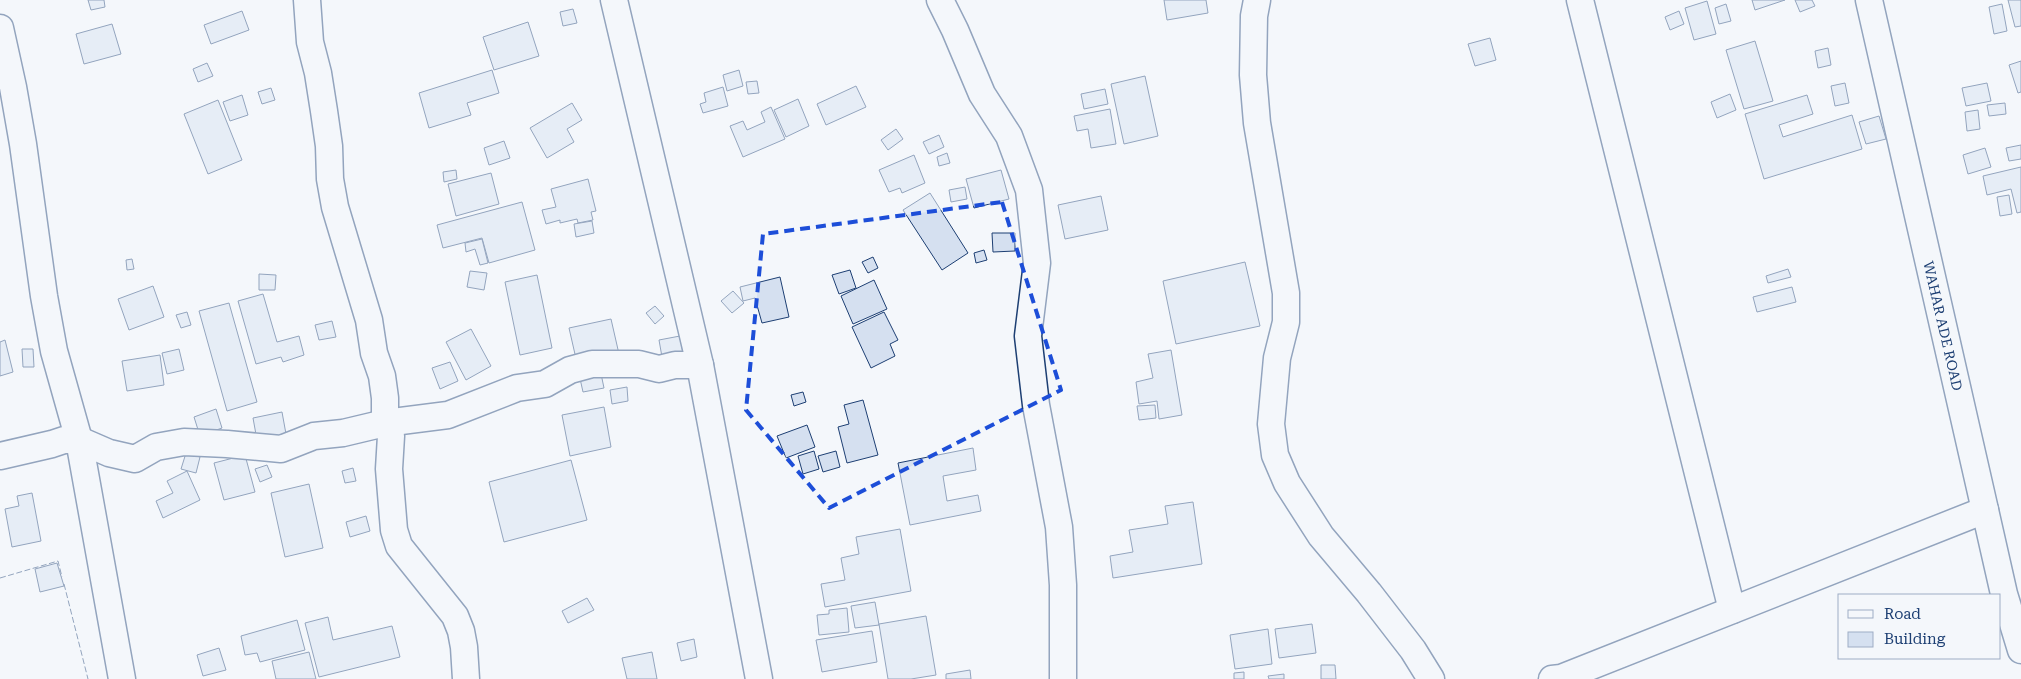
<svg xmlns="http://www.w3.org/2000/svg" width="2021" height="679" viewBox="0 0 2021 679" font-family="'Roboto Serif',serif">
<style>
.building{fill:#d5e0f0;stroke:#1d3f73}
.lines{fill:none;stroke-linecap:round;stroke-linejoin:round}
.minor-casing{stroke:#1d3f73;stroke-width:29}
.minor{stroke:#f4f7fb;stroke-width:26}
.fence{stroke:#1d3f73;stroke-width:1;stroke-dasharray:6 2.5;stroke-linecap:butt}
.marked{fill:none;stroke:#1d4ed8;stroke-width:4;stroke-dasharray:10 6;stroke-linejoin:round}
.labels{text-anchor:middle;stroke-width:4;stroke-linejoin:round;paint-order:stroke}
.street-label{font-size:14px;fill:#1d3f73;stroke:#f4f7fb}
</style>
<rect width="100%" height="100%" fill="#f4f7fb"/>
<g class="building">
<path d="M 88,0 L 104,0 L 105,7 L 91,10 Z"/>
<path d="M 1164,0 L 1206,0 L 1208,13 L 1167,20 Z"/>
<path d="M 1752,0 L 1785,0 L 1755,10 Z"/>
<path d="M 1795,0 L 1812,0 L 1815,6 L 1800,12 Z"/>
<path d="M 2008,0 L 2021,0 L 2021,26 L 2015,27 Z"/>
<path d="M 1707,1 L 1716,34 L 1694,40 L 1685,8 Z"/>
<path d="M 1726,4 L 1731,21 L 1719,24 L 1715,8 Z"/>
<path d="M 2002,4 L 2007,31 L 1994,34 L 1989,7 Z"/>
<path d="M 573,9 L 577,23 L 563,26 L 560,12 Z"/>
<path d="M 242,11 L 249,30 L 211,44 L 204,25 Z"/>
<path d="M 1679,11 L 1684,24 L 1670,30 L 1665,17 Z"/>
<path d="M 528,22 L 539,56 L 494,70 L 483,37 Z"/>
<path d="M 112,24 L 121,54 L 84,64 L 76,34 Z"/>
<path d="M 1490,38 L 1496,60 L 1475,66 L 1468,44 Z"/>
<path d="M 1755,41 L 1773,101 L 1744,109 L 1726,50 Z"/>
<path d="M 1828,48 L 1831,65 L 1818,68 L 1815,51 Z"/>
<path d="M 2021,61 L 2021,92 L 2018,93 L 2009,65 Z"/>
<path d="M 207,63 L 213,76 L 198,82 L 193,69 Z"/>
<path d="M 492,70 L 499,93 L 467,103 L 471,115 L 429,128 L 419,93 Z"/>
<path d="M 739,70 L 743,86 L 727,91 L 723,75 Z"/>
<path d="M 1145,76 L 1158,136 L 1124,144 L 1111,84 Z"/>
<path d="M 757,81 L 759,93 L 748,94 L 746,82 Z"/>
<path d="M 1845,83 L 1849,103 L 1835,106 L 1831,86 Z"/>
<path d="M 1987,83 L 1991,101 L 1966,106 L 1962,88 Z"/>
<path d="M 856,86 L 866,107 L 826,125 L 817,104 Z"/>
<path d="M 723,87 L 728,106 L 703,113 L 700,104 L 706,102 L 704,93 Z"/>
<path d="M 271,88 L 275,100 L 262,104 L 258,92 Z"/>
<path d="M 1105,89 L 1108,104 L 1084,109 L 1081,94 Z"/>
<path d="M 1730,94 L 1736,110 L 1717,118 L 1711,102 Z"/>
<path d="M 242,95 L 248,115 L 230,121 L 223,102 Z"/>
<path d="M 1807,95 L 1813,114 L 1779,125 L 1783,137 L 1852,115 L 1862,149 L 1764,179 L 1745,114 Z"/>
<path d="M 798,99 L 809,126 L 786,137 L 774,110 Z"/>
<path d="M 218,100 L 242,160 L 208,174 L 184,114 Z"/>
<path d="M 572,103 L 582,120 L 567,129 L 574,142 L 547,158 L 530,128 Z"/>
<path d="M 2005,103 L 2006,114 L 1989,116 L 1987,105 Z"/>
<path d="M 771,107 L 785,139 L 743,157 L 730,126 L 743,121 L 747,130 L 765,122 L 761,112 Z"/>
<path d="M 1110,109 L 1116,144 L 1091,148 L 1088,129 L 1077,131 L 1074,116 Z"/>
<path d="M 1978,110 L 1980,129 L 1967,131 L 1965,112 Z"/>
<path d="M 1879,116 L 1886,139 L 1866,144 L 1859,122 Z"/>
<path d="M 896,129 L 903,139 L 888,150 L 881,140 Z"/>
<path d="M 939,135 L 944,147 L 929,154 L 923,142 Z"/>
<path d="M 504,141 L 510,158 L 489,165 L 484,148 Z"/>
<path d="M 2021,145 L 2021,159 L 2009,161 L 2006,148 Z"/>
<path d="M 1985,148 L 1991,167 L 1968,174 L 1963,155 Z"/>
<path d="M 947,153 L 950,163 L 939,166 L 937,157 Z"/>
<path d="M 914,155 L 925,183 L 902,193 L 900,188 L 889,192 L 879,170 Z"/>
<path d="M 2021,167 L 2021,212 L 2017,213 L 2011,189 L 1987,195 L 1983,176 Z"/>
<path d="M 456,170 L 457,179 L 444,182 L 443,172 Z"/>
<path d="M 1001,170 L 1009,199 L 974,208 L 966,179 Z"/>
<path d="M 491,173 L 499,204 L 456,216 L 448,184 Z"/>
<path d="M 588,179 L 596,211 L 591,212 L 593,220 L 578,223 L 577,219 L 560,223 L 560,220 L 546,224 L 542,210 L 556,207 L 551,189 Z"/>
<path d="M 965,187 L 967,199 L 951,202 L 949,190 Z"/>
<path d="M 930,193 L 968,253 L 942,270 L 903,210 Z"/>
<path d="M 2009,195 L 2012,214 L 2000,216 L 1997,197 Z"/>
<path d="M 1101,196 L 1108,230 L 1065,239 L 1058,205 Z"/>
<path d="M 522,202 L 535,250 L 489,263 L 482,238 L 443,248 L 437,225 Z"/>
<path d="M 592,221 L 594,233 L 576,237 L 574,224 Z"/>
<path d="M 992,233 L 1015,233 L 1015,251 L 993,252 Z"/>
<path d="M 482,239 L 488,263 L 480,265 L 475,249 L 466,252 L 465,243 Z"/>
<path d="M 984,250 L 987,260 L 976,263 L 974,253 Z"/>
<path d="M 873,257 L 878,268 L 868,273 L 862,262 Z"/>
<path d="M 132,259 L 134,269 L 127,270 L 126,260 Z"/>
<path d="M 1245,262 L 1260,326 L 1176,344 L 1163,281 Z"/>
<path d="M 1788,269 L 1791,277 L 1768,283 L 1766,276 Z"/>
<path d="M 850,270 L 856,288 L 839,294 L 832,275 Z"/>
<path d="M 470,271 L 487,273 L 484,290 L 467,287 Z"/>
<path d="M 259,274 L 276,275 L 275,290 L 259,290 Z"/>
<path d="M 537,275 L 552,348 L 520,355 L 505,282 Z"/>
<path d="M 780,277 L 789,317 L 762,323 L 755,298 L 743,301 L 740,287 Z"/>
<path d="M 874,280 L 887,309 L 853,324 L 841,296 Z"/>
<path d="M 153,286 L 164,317 L 129,330 L 118,299 Z"/>
<path d="M 1792,287 L 1796,302 L 1757,312 L 1753,297 Z"/>
<path d="M 733,291 L 744,303 L 732,313 L 721,301 Z"/>
<path d="M 263,294 L 277,342 L 299,336 L 304,355 L 283,362 L 281,357 L 256,364 L 238,301 Z"/>
<path d="M 229,303 L 257,402 L 227,411 L 199,311 Z"/>
<path d="M 655,306 L 664,316 L 655,324 L 646,313 Z"/>
<path d="M 187,312 L 191,325 L 181,328 L 176,315 Z"/>
<path d="M 884,312 L 898,340 L 890,344 L 895,356 L 871,368 L 852,327 Z"/>
<path d="M 611,319 L 619,354 L 577,363 L 569,328 Z"/>
<path d="M 332,321 L 336,337 L 319,340 L 315,325 Z"/>
<path d="M 471,329 L 491,366 L 466,380 L 446,342 Z"/>
<path d="M 680,336 L 683,353 L 662,357 L 659,340 Z"/>
<path d="M 5,340 L 13,372 L 0,376 L 0,342 Z"/>
<path d="M 22,349 L 33,349 L 34,367 L 23,367 Z"/>
<path d="M 179,349 L 184,370 L 167,374 L 162,353 Z"/>
<path d="M 1171,350 L 1182,415 L 1159,419 L 1157,401 L 1139,404 L 1136,382 L 1153,378 L 1148,354 Z"/>
<path d="M 160,355 L 164,385 L 127,391 L 122,361 Z"/>
<path d="M 450,362 L 458,381 L 440,389 L 432,368 Z"/>
<path d="M 600,369 L 604,388 L 583,392 L 579,374 Z"/>
<path d="M 627,387 L 628,401 L 612,404 L 610,390 Z"/>
<path d="M 803,392 L 806,402 L 794,406 L 791,395 Z"/>
<path d="M 863,400 L 878,455 L 847,463 L 838,427 L 849,424 L 844,405 Z"/>
<path d="M 1155,405 L 1156,418 L 1139,420 L 1137,406 Z"/>
<path d="M 604,407 L 611,447 L 570,456 L 562,415 Z"/>
<path d="M 216,409 L 222,428 L 200,436 L 194,417 Z"/>
<path d="M 282,412 L 286,434 L 257,440 L 253,418 Z"/>
<path d="M 807,425 L 815,447 L 786,458 L 777,436 Z"/>
<path d="M 973,448 L 976,470 L 943,476 L 947,501 L 978,495 L 981,511 L 910,525 L 898,463 Z"/>
<path d="M 814,451 L 819,469 L 803,474 L 798,456 Z"/>
<path d="M 836,451 L 840,467 L 823,472 L 818,456 Z"/>
<path d="M 186,453 L 200,457 L 196,473 L 181,469 Z"/>
<path d="M 245,455 L 255,492 L 224,500 L 214,463 Z"/>
<path d="M 571,460 L 587,520 L 504,542 L 489,482 Z"/>
<path d="M 267,465 L 272,477 L 260,482 L 255,469 Z"/>
<path d="M 353,468 L 356,481 L 345,483 L 342,471 Z"/>
<path d="M 187,471 L 200,500 L 163,518 L 156,501 L 173,493 L 167,481 Z"/>
<path d="M 309,484 L 323,548 L 285,557 L 271,493 Z"/>
<path d="M 32,493 L 41,541 L 12,547 L 5,509 L 19,506 L 17,496 Z"/>
<path d="M 1193,502 L 1202,564 L 1113,578 L 1110,556 L 1133,552 L 1129,530 L 1168,524 L 1165,506 Z"/>
<path d="M 366,516 L 370,531 L 350,537 L 346,522 Z"/>
<path d="M 900,529 L 911,591 L 825,607 L 821,584 L 845,580 L 841,558 L 859,554 L 856,537 Z"/>
<path d="M 57,563 L 64,586 L 40,592 L 35,569 Z"/>
<path d="M 587,598 L 594,610 L 568,623 L 562,611 Z"/>
<path d="M 875,602 L 879,625 L 855,628 L 851,606 Z"/>
<path d="M 847,608 L 849,632 L 819,635 L 817,615 L 829,614 L 829,610 Z"/>
<path d="M 926,616 L 936,675 L 911,679 L 888,679 L 879,624 Z"/>
<path d="M 328,617 L 333,640 L 392,626 L 400,657 L 319,677 L 305,623 Z"/>
<path d="M 297,620 L 305,650 L 260,662 L 257,653 L 245,655 L 241,636 Z"/>
<path d="M 1312,624 L 1316,653 L 1279,658 L 1275,629 Z"/>
<path d="M 1268,629 L 1272,664 L 1235,669 L 1230,635 Z"/>
<path d="M 872,631 L 877,662 L 822,672 L 816,640 Z"/>
<path d="M 694,639 L 697,657 L 681,661 L 677,643 Z"/>
<path d="M 219,648 L 226,670 L 203,676 L 197,655 Z"/>
<path d="M 309,652 L 316,679 L 276,679 L 272,661 Z"/>
<path d="M 652,652 L 657,679 L 627,679 L 622,658 Z"/>
<path d="M 1321,665 L 1335,665 L 1336,679 L 1321,679 Z"/>
<path d="M 970,670 L 971,679 L 946,679 L 946,674 Z"/>
<path d="M 1244,672 L 1244,679 L 1234,679 L 1234,673 Z"/>
<path d="M 1284,674 L 1284,679 L 1269,679 L 1268,676 Z"/>
</g>
<g class="lines">
<defs>
<g id="minor">
<path d="M 307,0 L 310,42 L 318,73 L 324,111 L 329,146 L 330,179 L 335,207 L 369,320 L 374,353 L 382,376 L 385,398 L 385,423 L 391,436 L 389,469 L 394,530 L 399,546 L 455,616 L 461,631 L 464,647 L 466,679"/>
<path d="M 614,0 L 700,365 L 759,679"/>
<path d="M 940,0 L 955,30 L 982,94 L 1009,136 L 1029,190 L 1037,263 L 1028,336 L 1036,405 L 1059,527 L 1063,585 L 1063,679"/>
<path d="M 1257,0 L 1254,16 L 1253,75 L 1257,123 L 1286,293 L 1286,322 L 1277,358 L 1271,424 L 1275,455 L 1287,483 L 1321,536 L 1369,593 L 1413,650 L 1431,679"/>
<path d="M 1580,0 L 1732,610"/>
<path d="M 1869,0 L 1985,510 L 2004,594 L 2021,650"/>
<path d="M 0,28 L 13,87 L 23,144 L 44,296 L 54,351 L 79,440 L 122,679"/>
<path d="M 0,456 L 52,444 L 64,440 L 79,440 L 109,453 L 135,459 L 156,447 L 184,442 L 227,444 L 281,449 L 314,436 L 343,433 L 385,423 L 448,415 L 517,388 L 545,384 L 570,370 L 592,364 L 639,364 L 659,369 L 675,365 L 700,365"/>
<path d="M 1552,679 L 1561,678 L 1985,510"/>
</g>
</defs>
<use href="#minor" class="minor-casing"/>
<use href="#minor" class="minor"/>
<g class="fence">
<path d="M 0,578 L 58,561 L 62,577"/>
<path d="M 64,584 L 88,679"/>
</g>
</g>
<path d="M0 0H2021V679H0ZM 1002,202 L 1061,390 L 829,508 L 746,410 L 763,234 Z" fill="#f4f7fb" fill-opacity=".55" fill-rule="evenodd"/>
<path class="marked" d="M 1002,202 L 1061,390 L 829,508 L 746,410 L 763,234 Z"/>
<g class="labels">
<g class="street-label">
<text transform="translate(1943 326) rotate(77)" y="5">WAHAR ADE ROAD</text>
</g>
</g>
<rect x="1838" y="594" width="162" height="65" fill="#f4f7fb" stroke="#9eadc5"/>
<rect x="1848" y="610" width="25" height="8" fill="#f4f7fb" stroke="#9eadc5"/>
<text x="1884" y="619" font-size="15" fill="#1d3f73">Road</text>
<rect x="1848" y="632" width="25" height="15" fill="#d5e0f0" stroke="#9eadc5"/>
<text x="1884" y="644" font-size="15" fill="#1d3f73">Building</text>
</svg>
